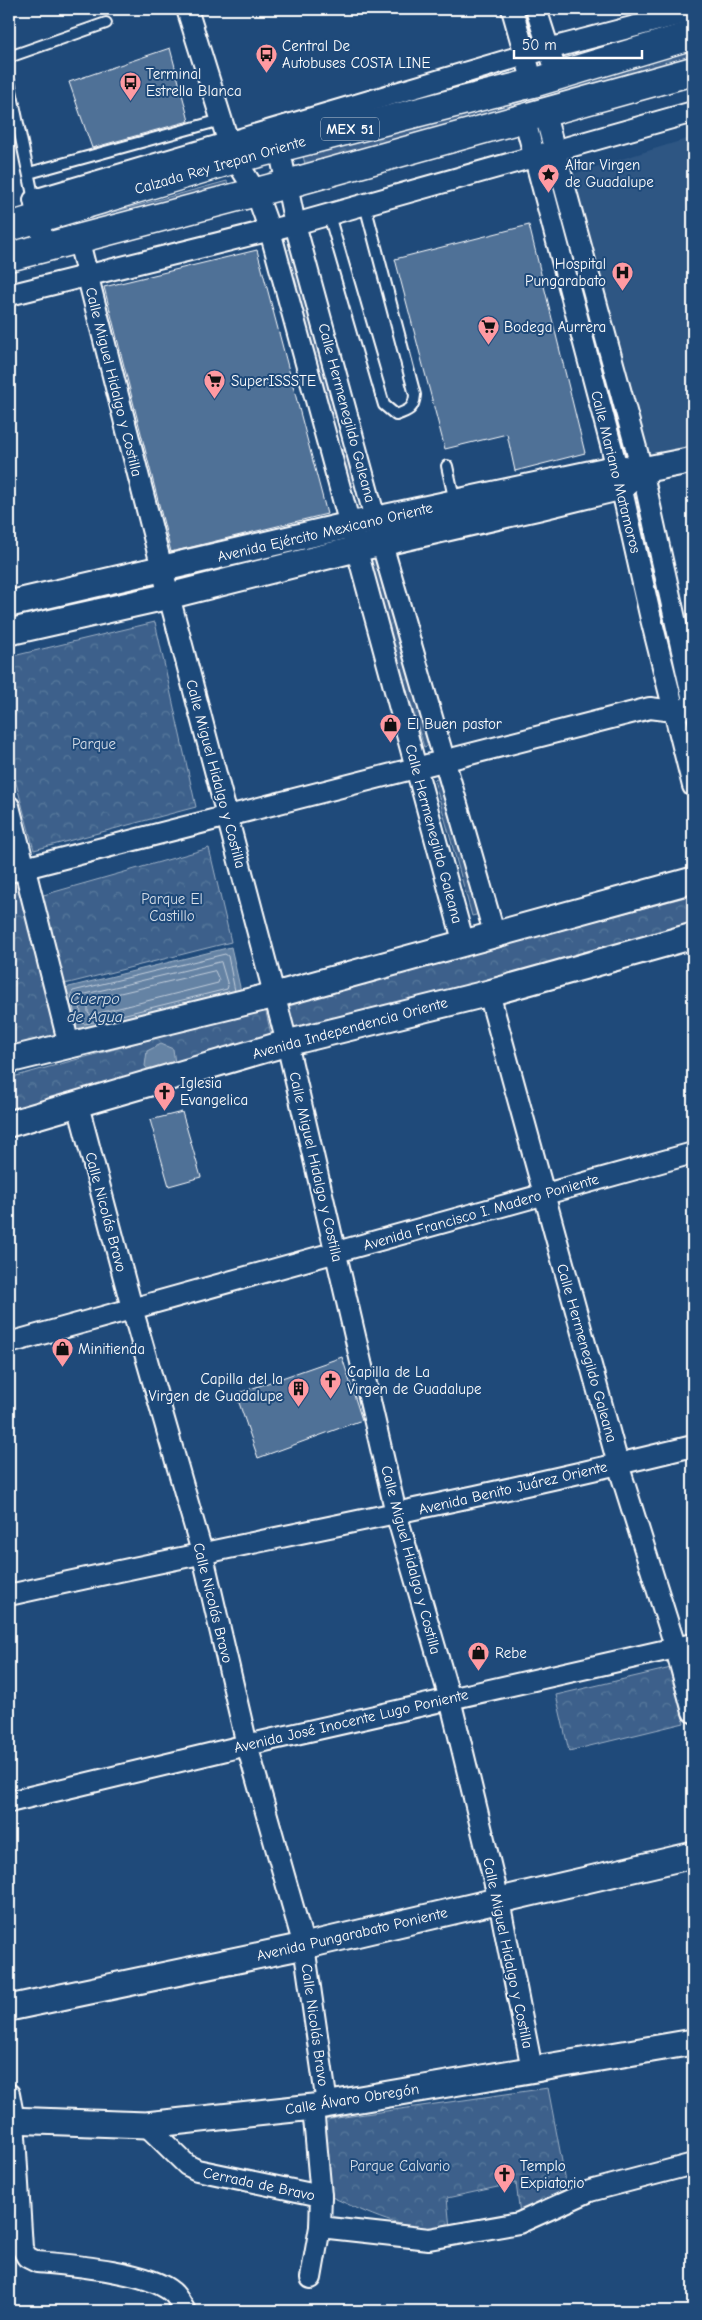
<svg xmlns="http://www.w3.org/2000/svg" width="702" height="2320" viewBox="0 0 702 2320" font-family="'Comic Neue',sans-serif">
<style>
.built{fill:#2e5683}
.park{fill:url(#park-crowns);stroke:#9eb0c5}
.water{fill:#6583a4;stroke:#a3b5c8}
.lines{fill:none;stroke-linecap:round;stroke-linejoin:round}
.shore{stroke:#c1cddb;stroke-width:1}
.building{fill:#507197;stroke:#fff}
.service-casing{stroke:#fff;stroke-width:14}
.minor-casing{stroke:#fff;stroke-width:24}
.tertiary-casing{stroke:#fff;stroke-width:29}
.primary-casing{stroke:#fff;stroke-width:31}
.service{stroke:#1f4a7a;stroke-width:10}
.minor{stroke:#1f4a7a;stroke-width:20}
.tertiary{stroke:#1f4a7a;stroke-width:25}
.primary{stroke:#1f4a7a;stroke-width:28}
.labels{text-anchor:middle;stroke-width:4;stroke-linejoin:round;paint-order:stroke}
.shield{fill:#1f4a7a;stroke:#bcc9d7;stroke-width:1}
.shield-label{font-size:14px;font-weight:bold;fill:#fff}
.poi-label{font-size:15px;fill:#fff;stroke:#1f4a7a;text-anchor:start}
.street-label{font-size:15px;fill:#fff;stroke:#1f4a7a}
.park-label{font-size:15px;fill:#d8dfe8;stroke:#1f4a7a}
.water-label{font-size:16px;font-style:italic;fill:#d8e0e8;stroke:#1f4a7a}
</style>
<defs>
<pattern id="park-crowns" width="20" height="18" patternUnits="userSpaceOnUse" patternTransform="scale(1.25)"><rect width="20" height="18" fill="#3c618b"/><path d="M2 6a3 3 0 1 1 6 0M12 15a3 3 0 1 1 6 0" fill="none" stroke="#59799c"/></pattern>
</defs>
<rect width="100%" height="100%" fill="#1f4a7a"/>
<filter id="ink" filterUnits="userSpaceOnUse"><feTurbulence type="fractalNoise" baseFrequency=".02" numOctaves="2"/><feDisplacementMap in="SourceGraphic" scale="10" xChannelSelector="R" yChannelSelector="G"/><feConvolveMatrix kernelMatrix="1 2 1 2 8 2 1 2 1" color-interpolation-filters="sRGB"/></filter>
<g filter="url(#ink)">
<path class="built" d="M 693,137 L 693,447 L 650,457 L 573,174 Z"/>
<g class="park">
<path d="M 693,48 L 693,61 L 306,168 L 302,152 Z"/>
<path d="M 227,181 L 230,192 L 59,235 L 58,227 Z"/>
<path d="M 292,248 L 341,415 L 330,419 L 283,252 Z"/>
<path d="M 348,449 L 357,481 L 348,484 L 338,451 Z"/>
<path d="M 379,555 L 436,743 L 424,747 L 366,558 Z"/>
<path d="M 155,622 L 196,807 L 34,850 L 9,757 L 9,657 Z"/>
<path d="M 446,776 L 480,914 L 472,916 L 434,780 Z"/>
<path d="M 209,848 L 231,942 L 65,984 L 40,896 Z"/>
<path d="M 22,876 L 59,1037 L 9,1051 L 9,880 Z"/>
<path d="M 693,895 L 693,931 L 295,1036 L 285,1003 Z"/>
<path d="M 265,1008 L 273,1043 L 9,1118 L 9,1078 Z"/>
<path d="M 671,1668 L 684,1723 L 569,1751 L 556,1695 Z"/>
<path d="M 548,2088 L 568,2193 L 520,2214 L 516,2183 L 447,2198 L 450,2228 C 401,2232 371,2214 327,2195 L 323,2120 Z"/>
</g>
<g class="water">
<path d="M 231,947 L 242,996 L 74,1039 L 65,988 Z"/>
<path d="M 161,1044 L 173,1049 L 175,1063 L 150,1072 L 145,1066 L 147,1051 Z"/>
</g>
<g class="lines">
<g class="shore">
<path d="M 221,962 L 228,986 L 227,989 L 85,1024 L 82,1023 L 79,996 Z"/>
<path d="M 215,971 L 219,980 L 218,983 L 91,1015 L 88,1013 L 88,1001 Z"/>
<path d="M 77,1029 L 71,994 L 73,991 L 225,954 L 228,956 L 235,991"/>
</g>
</g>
<g class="building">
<path d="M 170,48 L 189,121 L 92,148 L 69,82 Z"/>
<path d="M 529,225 L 585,453 L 515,471 L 507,434 L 445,449 L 395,259 Z"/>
<path d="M 257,250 L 327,514 L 171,552 L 104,287 Z"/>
<path d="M 182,1112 L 201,1177 L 169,1186 L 150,1120 Z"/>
<path d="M 342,1357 L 362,1420 L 258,1458 L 236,1394 Z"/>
</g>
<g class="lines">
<defs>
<g id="service">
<path d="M 9,57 L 106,23"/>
<path d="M 9,81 L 34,200"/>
<path d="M 29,173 L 221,120"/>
<path d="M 329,215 L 384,405 L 396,415 C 408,411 414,409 415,395 L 365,205"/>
<path d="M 447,466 L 455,502"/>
</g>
<g id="minor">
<path d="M 187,9 L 229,144 L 235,159 L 256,192 L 270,231 L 464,944"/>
<path d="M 512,9 L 533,83"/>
<path d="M 536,9 L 553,62"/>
<path d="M 544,111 L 642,470 L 693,700"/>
<path d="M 524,117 L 617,468 L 651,619 L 693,786"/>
<path d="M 279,147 L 295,224 L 382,544 L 495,936"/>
<path d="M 78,238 L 169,596 L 287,1043 L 396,1513 L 450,1699 L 499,1901 L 532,2069"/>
<path d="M 45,248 L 34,200 L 525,55 L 693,11"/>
<path d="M 9,295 L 295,224 L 693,112"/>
<path d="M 9,806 L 69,1045"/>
<path d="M 9,872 L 650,708 L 674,711 L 693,707"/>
<path d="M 489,993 L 618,1464 L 676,1649 L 693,1712"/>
<path d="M 78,1105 L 132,1308 L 202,1552 L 247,1745 L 304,1946 L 327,2104"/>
<path d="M 9,1343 L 693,1153"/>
<path d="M 9,1595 C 237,1544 466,1502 693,1446"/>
<path d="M 9,1802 L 247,1745 L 693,1644"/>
<path d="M 9,2094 L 14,2120 L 22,2248 L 27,2257 L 37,2262 C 69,2265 148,2271 172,2292 C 178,2297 181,2305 185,2311"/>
<path d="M 313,2107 L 321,2196"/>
<path d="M 146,2125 L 187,2165 L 197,2170 L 321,2196 L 320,2227 L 311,2278"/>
<path d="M 320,2227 L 429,2239 L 519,2223 L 590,2191 L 693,2164"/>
</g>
<g id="tertiary">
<path d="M 9,604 L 350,525 L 617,468 L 642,470"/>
<path d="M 9,632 L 169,596 L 356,549 L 539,507 L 621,487 L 642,470 L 693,460"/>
<path d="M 9,1060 L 275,995 L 693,880"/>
<path d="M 9,1124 L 287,1043 L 489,993 L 693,936"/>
<path d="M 9,2008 L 304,1946 L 693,1855"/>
<path d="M 9,2120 L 146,2125 L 313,2107 L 693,2042"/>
</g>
<g id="primary">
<path d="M 9,227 L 235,159 L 533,83 L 693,35"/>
<path d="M 9,257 L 287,184 L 693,71"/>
</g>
</defs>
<use href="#service" class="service-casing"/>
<use href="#minor" class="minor-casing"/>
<use href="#tertiary" class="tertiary-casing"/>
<use href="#primary" class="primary-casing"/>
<use href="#service" class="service"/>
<use href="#minor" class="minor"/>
<use href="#tertiary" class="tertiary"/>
<use href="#primary" class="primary"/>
</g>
</g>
<defs>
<symbol id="bus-pin" viewBox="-11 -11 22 30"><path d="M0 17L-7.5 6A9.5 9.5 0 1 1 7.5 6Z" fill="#ff9aa2" stroke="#1f4a7a"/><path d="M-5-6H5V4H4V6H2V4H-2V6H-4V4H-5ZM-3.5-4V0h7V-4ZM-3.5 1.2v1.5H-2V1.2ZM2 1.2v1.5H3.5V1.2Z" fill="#111"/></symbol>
<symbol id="sight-pin" viewBox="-11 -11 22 30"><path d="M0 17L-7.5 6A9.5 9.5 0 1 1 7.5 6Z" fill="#ff9aa2" stroke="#1f4a7a"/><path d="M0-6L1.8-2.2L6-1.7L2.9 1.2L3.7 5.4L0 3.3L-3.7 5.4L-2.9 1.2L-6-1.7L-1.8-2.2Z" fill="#111"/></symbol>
<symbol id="hospital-pin" viewBox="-11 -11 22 30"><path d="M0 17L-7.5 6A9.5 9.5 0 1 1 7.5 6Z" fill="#ff9aa2" stroke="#1f4a7a"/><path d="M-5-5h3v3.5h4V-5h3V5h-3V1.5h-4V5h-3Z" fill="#111"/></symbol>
<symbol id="supermarket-pin" viewBox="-11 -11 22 30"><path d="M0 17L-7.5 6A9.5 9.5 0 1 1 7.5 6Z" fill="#ff9aa2" stroke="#1f4a7a"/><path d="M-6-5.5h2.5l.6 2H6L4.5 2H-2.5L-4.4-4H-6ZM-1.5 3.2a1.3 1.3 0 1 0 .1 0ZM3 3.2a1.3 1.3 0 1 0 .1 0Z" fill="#111"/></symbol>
<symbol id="shop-pin" viewBox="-11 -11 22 30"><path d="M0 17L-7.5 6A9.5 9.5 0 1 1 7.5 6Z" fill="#ff9aa2" stroke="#1f4a7a"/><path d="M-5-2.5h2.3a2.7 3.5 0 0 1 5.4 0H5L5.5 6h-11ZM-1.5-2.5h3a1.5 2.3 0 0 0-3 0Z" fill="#111"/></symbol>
<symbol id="church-pin" viewBox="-11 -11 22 30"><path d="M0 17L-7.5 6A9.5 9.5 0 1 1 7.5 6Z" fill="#ff9aa2" stroke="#1f4a7a"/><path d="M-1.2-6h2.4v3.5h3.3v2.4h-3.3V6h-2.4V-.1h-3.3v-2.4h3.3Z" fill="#111"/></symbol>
<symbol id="building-pin" viewBox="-11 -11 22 30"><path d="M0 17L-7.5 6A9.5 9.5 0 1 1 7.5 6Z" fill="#ff9aa2" stroke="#1f4a7a"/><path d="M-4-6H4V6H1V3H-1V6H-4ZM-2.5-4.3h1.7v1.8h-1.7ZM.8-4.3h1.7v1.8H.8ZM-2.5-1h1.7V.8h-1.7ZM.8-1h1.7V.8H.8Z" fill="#111"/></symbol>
</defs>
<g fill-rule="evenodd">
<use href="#bus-pin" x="254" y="42" width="25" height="34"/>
<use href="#bus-pin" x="118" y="70" width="25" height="34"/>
<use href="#sight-pin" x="536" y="162" width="25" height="34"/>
<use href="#hospital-pin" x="610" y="260" width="25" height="34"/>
<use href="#supermarket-pin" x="476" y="314" width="25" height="34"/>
<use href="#supermarket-pin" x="202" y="368" width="25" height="34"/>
<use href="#shop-pin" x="378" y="712" width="25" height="34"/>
<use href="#church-pin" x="152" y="1080" width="25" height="34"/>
<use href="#shop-pin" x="50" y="1336" width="25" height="34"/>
<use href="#church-pin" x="318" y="1368" width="25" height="34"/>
<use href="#building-pin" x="286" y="1376" width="25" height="34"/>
<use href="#shop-pin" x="466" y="1640" width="25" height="34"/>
<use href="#church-pin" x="492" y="2162" width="25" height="34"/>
</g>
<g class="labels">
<rect class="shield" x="321" y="117.5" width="58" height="23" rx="4"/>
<g class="shield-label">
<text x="350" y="134">MEX 51</text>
</g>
<g class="poi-label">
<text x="282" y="51">Central De<tspan x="282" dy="17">Autobuses COSTA LINE</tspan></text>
<text x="146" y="79">Terminal<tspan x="146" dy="17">Estrella Blanca</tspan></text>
<text x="565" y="170">Altar Virgen<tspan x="565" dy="17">de Guadalupe</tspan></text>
<text x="606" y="269" text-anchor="end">Hospital<tspan x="606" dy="17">Pungarabato</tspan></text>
<text x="504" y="332">Bodega Aurrera</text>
<text x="231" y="386">SuperISSSTE</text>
<text x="407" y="729">El Buen pastor</text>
<text x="180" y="1088">Iglesia<tspan x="180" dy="17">Evangelica</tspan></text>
<text x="78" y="1354">Minitienda</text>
<text x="347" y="1377">Capilla de La<tspan x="347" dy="17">Virgen de Guadalupe</tspan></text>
<text x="283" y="1384" text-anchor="end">Capilla del la<tspan x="283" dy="17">Virgen de Guadalupe</tspan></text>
<text x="495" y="1658">Rebe</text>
<text x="520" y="2171">Templo<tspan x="520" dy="17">Expiatorio</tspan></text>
</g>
<g class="street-label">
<text transform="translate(220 165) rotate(-16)" y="5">Calzada Rey Irepan Oriente</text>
<text transform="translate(114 382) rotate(76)" y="5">Calle Miguel Hidalgo y Costilla</text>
<text transform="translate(347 413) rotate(75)" y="5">Calle Hermenegildo Galeana</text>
<text transform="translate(616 472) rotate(76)" y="5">Calle Mariano Matamoros</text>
<text transform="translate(325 532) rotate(-13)" y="5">Avenida Ejército Mexicano Oriente</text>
<text transform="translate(216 774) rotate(75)" y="5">Calle Miguel Hidalgo y Costilla</text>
<text transform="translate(434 834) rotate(75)" y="5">Calle Hermenegildo Galeana</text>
<text transform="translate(350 1028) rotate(-15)" y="5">Avenida Independencia Oriente</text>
<text transform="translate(316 1167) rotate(77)" y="5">Calle Miguel Hidalgo y Costilla</text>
<text transform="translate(106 1212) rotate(75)" y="5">Calle Nicolás Bravo</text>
<text transform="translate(481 1212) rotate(-16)" y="5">Avenida Francisco I. Madero Poniente</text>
<text transform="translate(587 1353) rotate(74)" y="5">Calle Hermenegildo Galeana</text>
<text transform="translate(513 1488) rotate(-13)" y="5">Avenida Benito Juárez Oriente</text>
<text transform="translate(411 1560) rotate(75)" y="5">Calle Miguel Hidalgo y Costilla</text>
<text transform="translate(213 1603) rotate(76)" y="5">Calle Nicolás Bravo</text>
<text transform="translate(351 1721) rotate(-13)" y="5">Avenida José Inocente Lugo Poniente</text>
<text transform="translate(352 1934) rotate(-13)" y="5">Avenida Pungarabato Poniente</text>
<text transform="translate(508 1953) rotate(78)" y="5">Calle Miguel Hidalgo y Costilla</text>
<text transform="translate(315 2025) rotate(82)" y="5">Calle Nicolás Bravo</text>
<text transform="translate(352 2099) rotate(-9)" y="5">Calle Álvaro Obregón</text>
<text transform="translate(259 2184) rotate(12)" y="5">Cerrada de Bravo</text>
</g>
<g class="park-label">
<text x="94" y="749">Parque</text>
<text x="172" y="904">Parque El<tspan x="172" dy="17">Castillo</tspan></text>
<text x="400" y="2171">Parque Calvario</text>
</g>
<g class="water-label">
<text x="95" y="1004">Cuerpo<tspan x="95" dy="18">de Agua</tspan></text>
</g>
</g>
<rect width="702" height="2320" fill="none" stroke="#1f4a7a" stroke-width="30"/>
<rect x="15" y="15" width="672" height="2290" fill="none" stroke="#fff" stroke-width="2" filter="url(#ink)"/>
<path d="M514 50v8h128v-8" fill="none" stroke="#ffffff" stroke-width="2.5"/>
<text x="522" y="50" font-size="15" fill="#ffffff" stroke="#1f4a7a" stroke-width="4" paint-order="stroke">50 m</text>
</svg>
